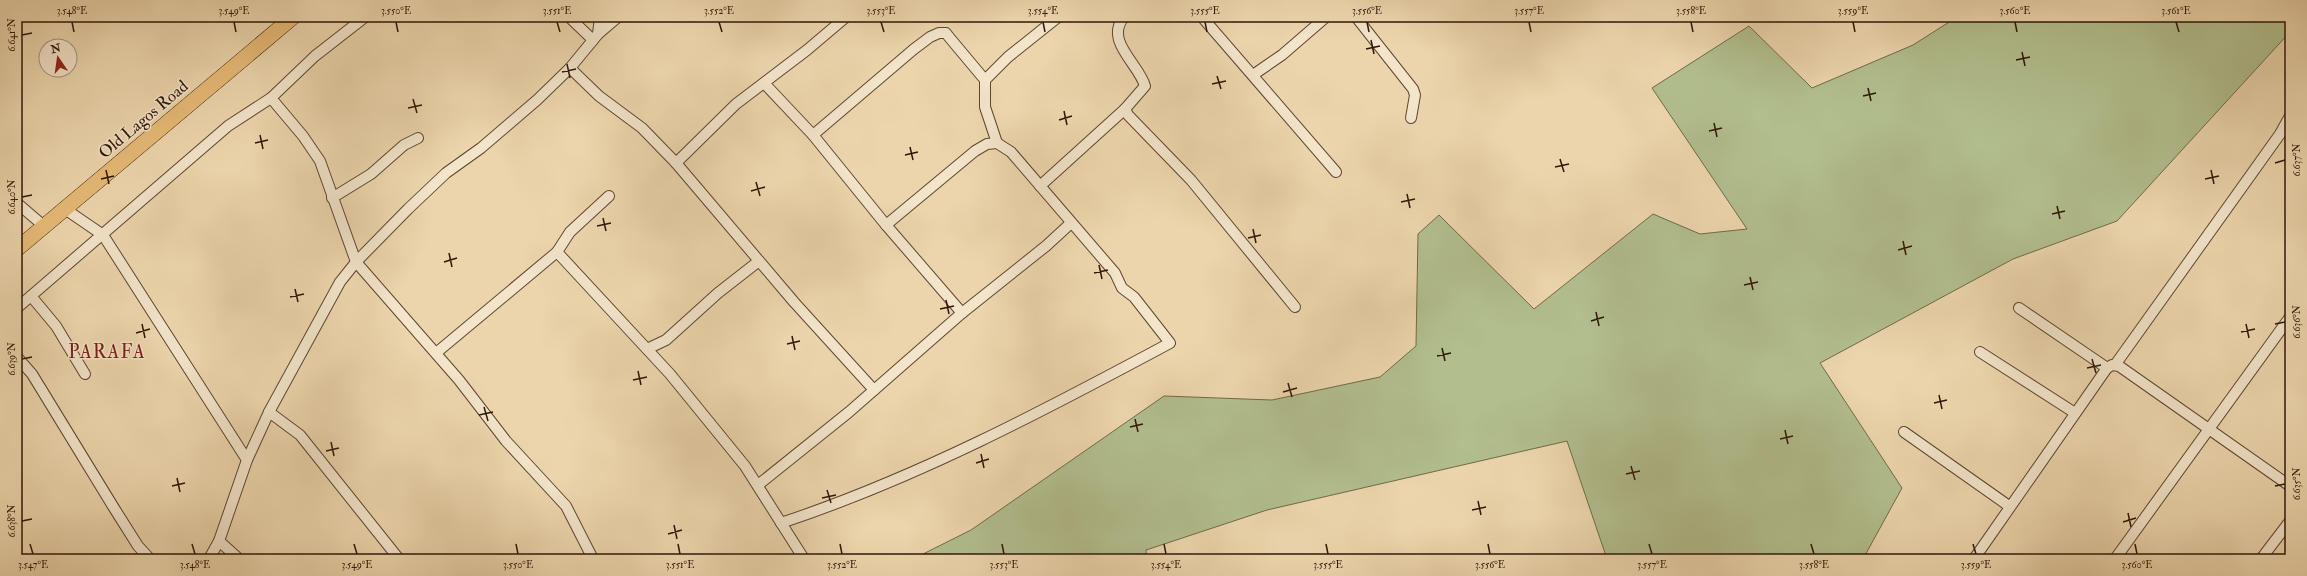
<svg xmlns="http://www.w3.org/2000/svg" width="2307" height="576" viewBox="0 0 2307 576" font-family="'IM FELL Double Pica',serif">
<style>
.green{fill:#b2be8e;stroke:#706a4a}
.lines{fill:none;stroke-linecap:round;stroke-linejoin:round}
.minor-casing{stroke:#5e4630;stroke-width:12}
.primary-casing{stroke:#2f1706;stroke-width:16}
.minor{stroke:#f3e4ca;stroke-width:10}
.primary{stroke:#e6ba76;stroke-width:15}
.ticks{fill:none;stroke:#2f1706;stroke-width:1.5}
.labels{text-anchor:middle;stroke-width:3;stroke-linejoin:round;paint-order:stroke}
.street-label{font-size:17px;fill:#2f1706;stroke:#f3e4ca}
.quarter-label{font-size:19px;letter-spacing:1px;fill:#7a1f14;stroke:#f3e4ca}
.neatline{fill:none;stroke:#2f1706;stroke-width:1.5}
.ticks-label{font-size:10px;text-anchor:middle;fill:#2f1706}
</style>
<rect width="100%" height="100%" fill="#ecd5ad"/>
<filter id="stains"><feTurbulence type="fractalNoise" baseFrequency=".005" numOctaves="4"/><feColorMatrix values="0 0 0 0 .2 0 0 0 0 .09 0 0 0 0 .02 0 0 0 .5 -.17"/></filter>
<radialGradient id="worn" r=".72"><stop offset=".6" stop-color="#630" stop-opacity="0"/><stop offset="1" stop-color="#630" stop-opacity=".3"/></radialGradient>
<path class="green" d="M 1957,17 L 2290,17 L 2290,32 L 2117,221 L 2013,259 L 1820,363 L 1902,488 L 1863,559 L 1607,559 L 1567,441 L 1267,510 L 1146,550 L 1147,559 L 913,559 L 971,530 L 1164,396 L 1272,400 L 1380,377 L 1416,346 L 1418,234 L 1439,215 L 1534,309 L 1653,214 L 1700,234 L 1747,229 L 1652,88 L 1749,26 L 1812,88 L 1913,45 Z"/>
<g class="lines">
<defs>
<g id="minor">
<path d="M 569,17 L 593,40"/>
<path d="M 1124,17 C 1104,41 1139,64 1145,86 L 1125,109 L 1128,115 L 1191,180 L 1295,307"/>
<path d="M 1202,17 L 1336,172"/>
<path d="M 1356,17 L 1413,89 L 1415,95 L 1411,118"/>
<path d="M 598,34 L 600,17"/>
<path d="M 570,68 L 599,96 L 642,128 L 676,163 L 794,302 L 874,390"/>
<path d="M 1253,75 L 1282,55 L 1326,17"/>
<path d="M 764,83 L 813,135 L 886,225 L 962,313"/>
<path d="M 271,98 L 303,136 L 320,161 L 356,262 L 459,380 L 506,441 L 566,506 L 593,559"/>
<path d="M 813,135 L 914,49 L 930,37 L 939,33 L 946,33 L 949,37 L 985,80"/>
<path d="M 997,143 L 985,107 L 985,80 L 1008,57 L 1058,17"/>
<path d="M 676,163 L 736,104 L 807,50 L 846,17"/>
<path d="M 1040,186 L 1125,109"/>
<path d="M 332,198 L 371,174 L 404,145 L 418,138"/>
<path d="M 17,203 L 45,227"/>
<path d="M 65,209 L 103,235 L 247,460"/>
<path d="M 557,252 L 670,374 L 745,466 L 804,559"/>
<path d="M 31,296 L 56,326 L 85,374"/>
<path d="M 17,308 L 228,126 L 271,98 L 315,56 L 365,17"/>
<path d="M 2019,308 L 2107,368"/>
<path d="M 647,349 L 666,340 L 718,293 L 759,261"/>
<path d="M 1980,352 L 2075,413"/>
<path d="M 436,353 L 557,252 L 570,232 L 609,196"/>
<path d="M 17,357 L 32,374 L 114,508 L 138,546 L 150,559"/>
<path d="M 2115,365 L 2280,134 L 2290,116"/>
<path d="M 269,412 L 300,435 L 399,559"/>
<path d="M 1904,432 L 2009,506"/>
<path d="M 758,485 L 849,412 L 962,313 L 1046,246 L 1071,223"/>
<path d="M 781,523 C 917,478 1045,410 1170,343 L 1134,297 L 1122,288 L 1115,273 L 1011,152 L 997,143 L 987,144 L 975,151 L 886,225"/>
<path d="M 219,541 L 239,559"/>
<path d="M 209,559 L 219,541 L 247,460 L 269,412 L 340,282 L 356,262 L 408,209 L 446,173 L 481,148 L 537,100 L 570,68 L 598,34 L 618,17"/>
<path d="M 1974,559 L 2107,368 L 2112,365 L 2119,366 L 2290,486"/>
<path d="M 2115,559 L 2290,317"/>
<path d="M 2261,559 L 2290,521"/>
</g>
<path id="primary" d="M 17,249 L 293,17"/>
</defs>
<use href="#minor" class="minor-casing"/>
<use href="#primary" class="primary-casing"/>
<use href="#minor" class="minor"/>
<use href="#primary" class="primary"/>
</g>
<path class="ticks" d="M 72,22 L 74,32M 234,22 L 236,32M 396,22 L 398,32M 557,22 L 560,32M 719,22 L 722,32M 881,22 L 884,32M 1043,22 L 1045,32M 1205,22 L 1207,32M 1367,22 L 1369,32M 1529,22 L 1531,32M 1691,22 L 1693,32M 1853,22 L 1855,32M 2015,22 L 2017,32M 2176,22 L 2179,32M 22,35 L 32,33M 1371,40 L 1374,54M 1366,49 L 1380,46M 2022,52 L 2025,66M 2016,60 L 2030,57M 567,64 L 570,78M 562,72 L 576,69M 1217,76 L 1221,89M 1212,84 L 1226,81M 1868,88 L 1871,101M 1863,96 L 1876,93M 413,99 L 417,113M 408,108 L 422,105M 1064,111 L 1067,125M 1059,120 L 1072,116M 1714,123 L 1717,137M 1709,131 L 1722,128M 260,135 L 263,149M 255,143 L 268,140M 910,147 L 913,160M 905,155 L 918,152M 1560,159 L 1564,172M 2275,163 L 2285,160M 1555,167 L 1569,164M 106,170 L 109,184M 2211,170 L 2214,184M 101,179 L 114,176M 2205,179 L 2219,176M 756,182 L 760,196M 751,191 L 765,187M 1407,194 L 1410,208M 22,197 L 32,195M 1401,202 L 1415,199M 2057,206 L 2060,219M 2052,214 L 2065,211M 603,218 L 606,231M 597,226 L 611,223M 1253,229 L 1256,243M 1248,238 L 1261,235M 1903,241 L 1906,255M 1898,250 L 1912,246M 449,253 L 452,267M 444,262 L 457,258M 1099,265 L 1102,279M 1094,273 L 1108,270M 1750,277 L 1753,290M 1744,285 L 1758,282M 295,289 L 298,302M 290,297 L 304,294M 946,300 L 949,314M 940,309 L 954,306M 1596,312 L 1599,326M 1591,321 L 1604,317M 142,324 L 145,338M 2246,324 L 2249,338M 2275,324 L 2285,322M 2241,332 L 2255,329M 136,333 L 150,329M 792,336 L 795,350M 787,344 L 800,341M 1442,348 L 1445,361M 1437,356 L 1451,353M 22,359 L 32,357M 2092,359 L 2096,373M 2087,368 L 2101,365M 638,371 L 641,385M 633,380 L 647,377M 1288,383 L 1292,397M 1283,392 L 1297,388M 1939,395 L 1942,409M 1934,403 L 1947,400M 484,407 L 488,421M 479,415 L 493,412M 1135,419 L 1138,432M 1130,427 L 1143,424M 1785,430 L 1788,444M 1780,439 L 1793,436M 331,442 L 334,456M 326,451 L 339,448M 981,454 L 984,468M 976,463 L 989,459M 1631,466 L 1635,480M 1626,474 L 1640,471M 177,478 L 180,492M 172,486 L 185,483M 2275,486 L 2285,484M 827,490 L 831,503M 822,498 L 836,495M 1478,501 L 1481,515M 1472,510 L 1486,507M 2128,513 L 2131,527M 22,521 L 32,519M 2123,522 L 2136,518M 674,525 L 677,539M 668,534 L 682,530M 30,544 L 33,554M 192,544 L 195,554M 354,544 L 357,554M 516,544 L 518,554M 678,544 L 680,554M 840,544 L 842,554M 1002,544 L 1004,554M 1164,544 L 1166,554M 1326,544 L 1328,554M 1488,544 L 1490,554M 1649,544 L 1652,554M 1811,544 L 1814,554M 1973,544 L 1976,554M 2135,544 L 2137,554"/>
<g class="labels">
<g class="street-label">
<text transform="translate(143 119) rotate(-40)" y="6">Old Lagos Road</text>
</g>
<g class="quarter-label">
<text x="107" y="358">PARAFA</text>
</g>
</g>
<rect width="2307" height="576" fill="none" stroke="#ecd5ad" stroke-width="44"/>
<g transform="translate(58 58) rotate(347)"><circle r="19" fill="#f3e4ca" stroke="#a5927c"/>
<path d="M0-3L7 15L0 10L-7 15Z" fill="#8f2418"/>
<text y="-6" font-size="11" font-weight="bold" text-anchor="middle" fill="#2f1706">N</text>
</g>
<rect x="22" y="22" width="2263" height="532" class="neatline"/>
<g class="ticks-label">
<text x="72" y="14">3.548°E</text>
<text x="234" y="14">3.549°E</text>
<text x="396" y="14">3.550°E</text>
<text x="557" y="14">3.551°E</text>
<text x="719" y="14">3.552°E</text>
<text x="881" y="14">3.553°E</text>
<text x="1043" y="14">3.554°E</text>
<text x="1205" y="14">3.555°E</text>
<text x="1367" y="14">3.556°E</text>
<text x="1529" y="14">3.557°E</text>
<text x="1691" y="14">3.558°E</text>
<text x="1853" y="14">3.559°E</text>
<text x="2015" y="14">3.560°E</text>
<text x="2176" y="14">3.561°E</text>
<text transform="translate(11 35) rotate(-90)" y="4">6.641°N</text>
<text transform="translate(2296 160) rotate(-90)" y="4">6.637°N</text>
<text transform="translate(11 197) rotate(-90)" y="4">6.640°N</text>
<text transform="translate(2296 322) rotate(-90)" y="4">6.636°N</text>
<text transform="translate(11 359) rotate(-90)" y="4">6.639°N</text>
<text transform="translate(2296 484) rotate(-90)" y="4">6.635°N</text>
<text transform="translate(11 521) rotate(-90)" y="4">6.638°N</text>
<text x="33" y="568">3.547°E</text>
<text x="195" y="568">3.548°E</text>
<text x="357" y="568">3.549°E</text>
<text x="518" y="568">3.550°E</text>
<text x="680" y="568">3.551°E</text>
<text x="842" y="568">3.552°E</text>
<text x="1004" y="568">3.553°E</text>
<text x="1166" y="568">3.554°E</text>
<text x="1328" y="568">3.555°E</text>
<text x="1490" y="568">3.556°E</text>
<text x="1652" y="568">3.557°E</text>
<text x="1814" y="568">3.558°E</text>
<text x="1976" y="568">3.559°E</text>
<text x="2137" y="568">3.560°E</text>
</g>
<rect width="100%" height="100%" filter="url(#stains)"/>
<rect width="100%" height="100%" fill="url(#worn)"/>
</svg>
